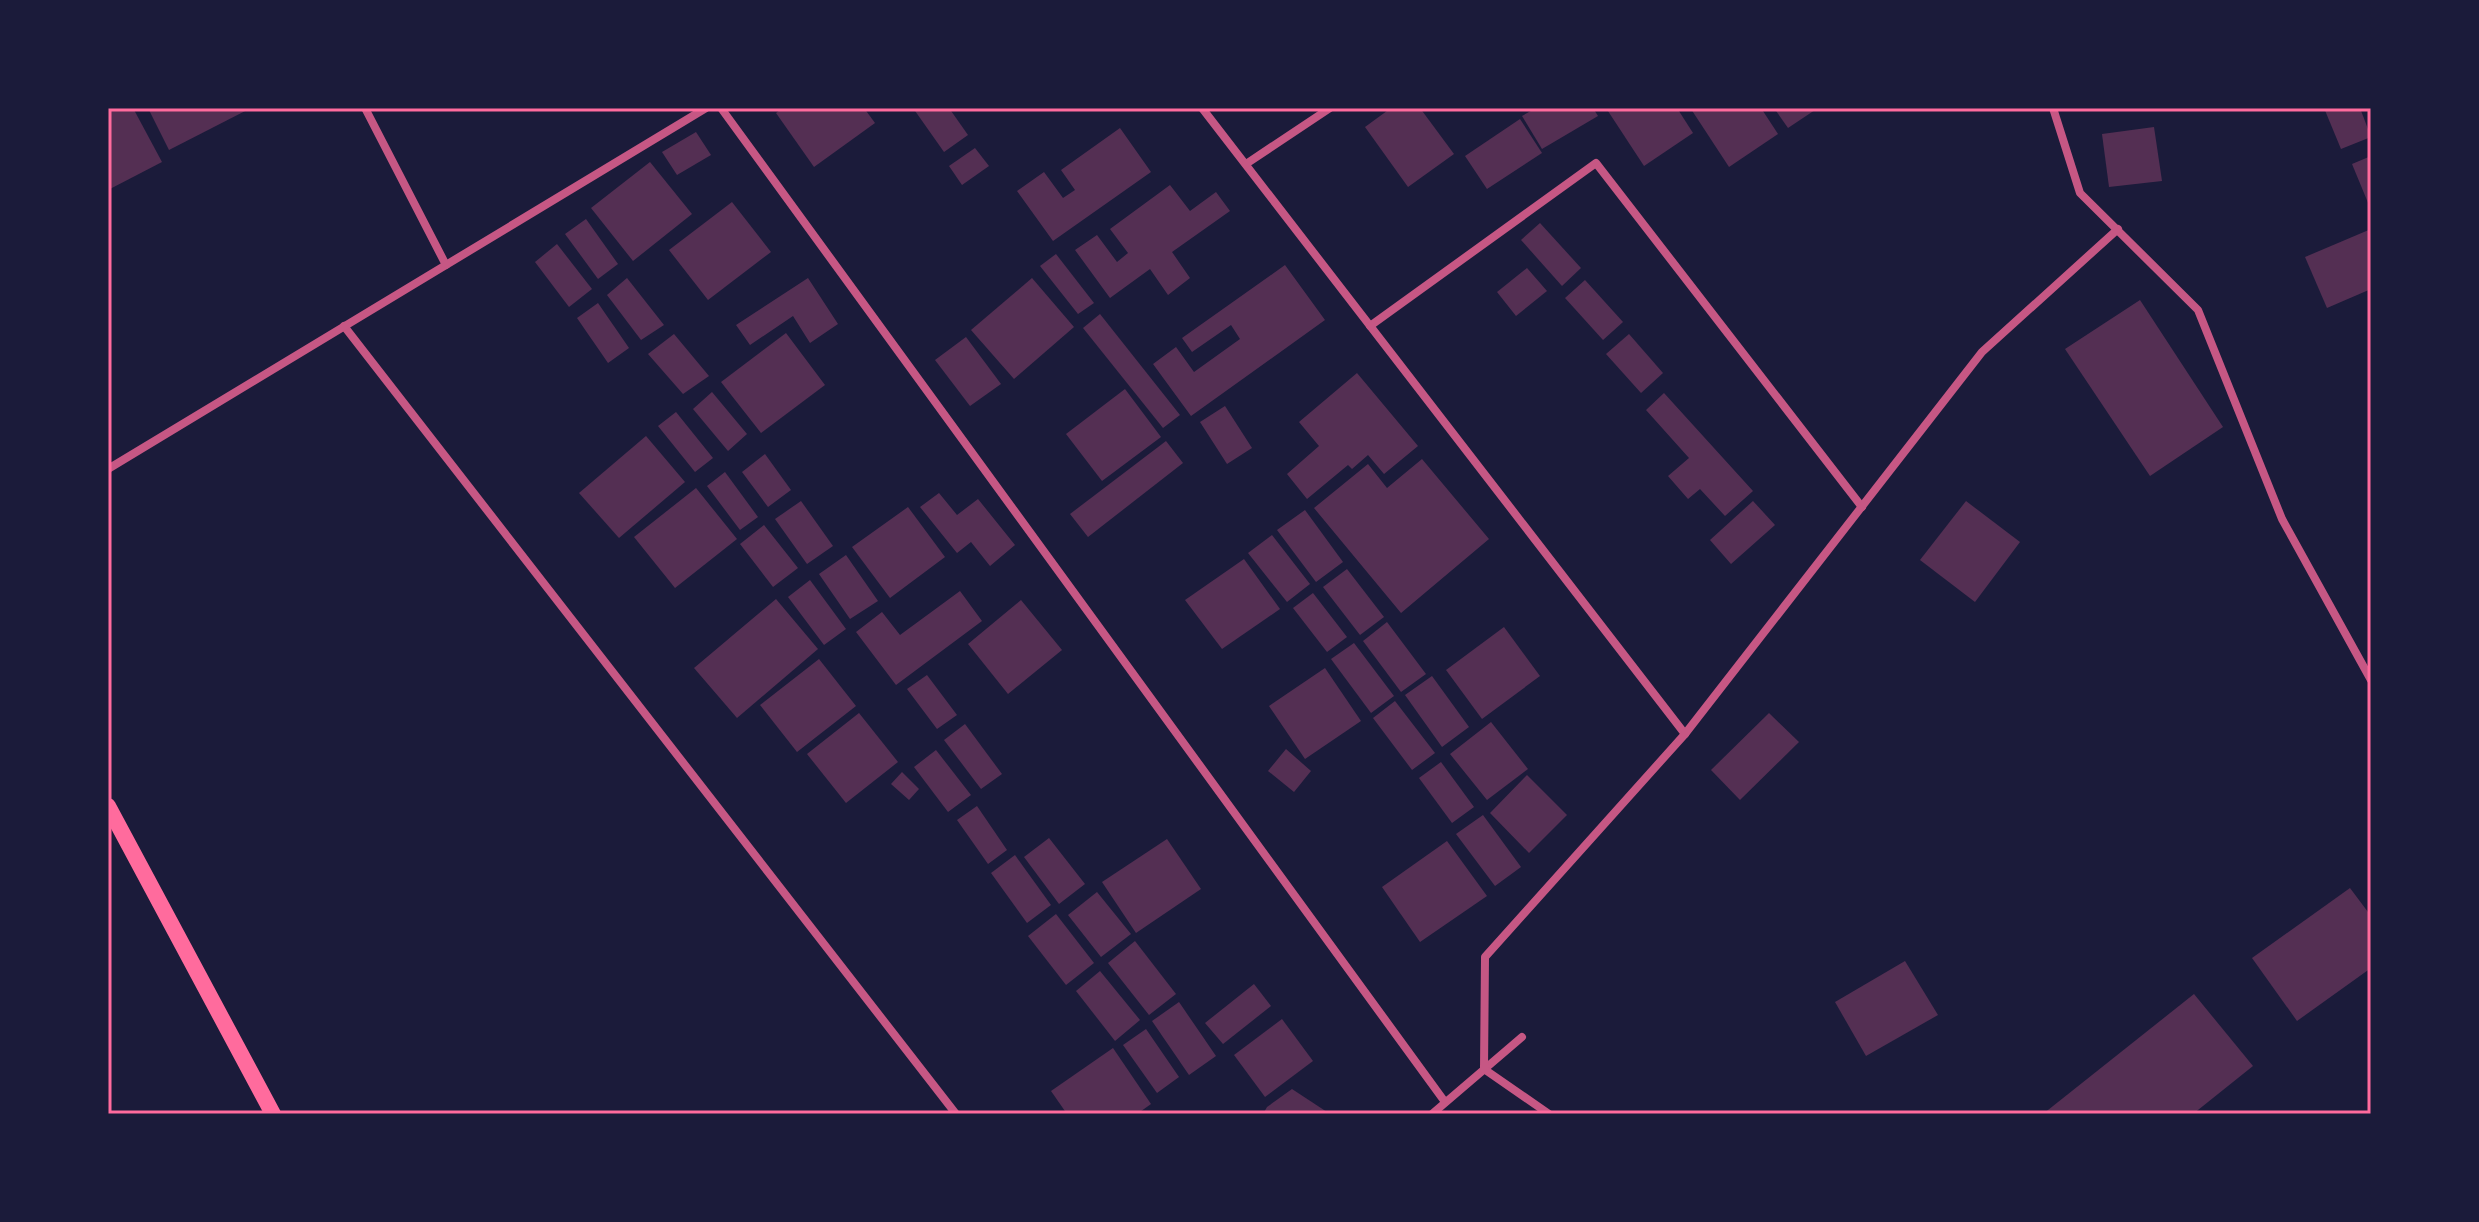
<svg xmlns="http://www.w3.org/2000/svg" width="2479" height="1222" viewBox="0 0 2479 1222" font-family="Montserrat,sans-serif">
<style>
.building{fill:#542f53}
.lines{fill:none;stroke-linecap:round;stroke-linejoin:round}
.minor{stroke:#c65784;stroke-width:8}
.secondary{stroke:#ff6b9d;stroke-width:16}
.neatline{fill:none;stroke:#ff6b9d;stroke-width:3}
</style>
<rect width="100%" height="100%" fill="#1b1b3a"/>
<g class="building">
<path d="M 108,108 L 133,108 L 162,162 L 108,190 Z"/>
<path d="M 148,108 L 251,108 L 169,150 Z"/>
<path d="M 783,108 L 864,108 L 875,123 L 814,167 L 776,113 Z"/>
<path d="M 913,108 L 949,108 L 968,135 L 944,152 Z"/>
<path d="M 1391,108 L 1420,108 L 1454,154 L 1408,187 L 1365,127 Z"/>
<path d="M 1536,108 L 1593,108 L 1598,116 L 1542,149 L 1522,116 Z"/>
<path d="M 1606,108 L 1677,108 L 1693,133 L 1644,166 Z"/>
<path d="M 1693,108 L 1761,108 L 1778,134 L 1729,167 L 1691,109 Z"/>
<path d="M 1774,108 L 1818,108 L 1788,128 Z"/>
<path d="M 2324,108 L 2360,108 L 2371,137 L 2341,149 Z"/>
<path d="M 1520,119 L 1542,153 L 1487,189 L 1465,156 Z"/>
<path d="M 2154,127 L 2162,181 L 2109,187 L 2102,134 Z"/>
<path d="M 1120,128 L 1151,172 L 1053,241 L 1017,191 L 1044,172 L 1063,198 L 1075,190 L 1061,170 Z"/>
<path d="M 696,132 L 711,155 L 677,175 L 662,152 Z"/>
<path d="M 975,148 L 989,166 L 962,185 L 949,166 Z"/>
<path d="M 2371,156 L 2371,210 L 2352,164 Z"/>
<path d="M 650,162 L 692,214 L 633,261 L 591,208 Z"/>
<path d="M 1170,185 L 1190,211 L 1216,192 L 1230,211 L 1172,252 L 1190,278 L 1168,295 L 1150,269 L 1110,298 L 1075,250 L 1097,235 L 1117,262 L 1128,253 L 1110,229 Z"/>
<path d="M 732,202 L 771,252 L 708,300 L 669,250 Z"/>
<path d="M 586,219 L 618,264 L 598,279 L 565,234 Z"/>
<path d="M 1540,223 L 1581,268 L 1562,286 L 1521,240 Z"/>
<path d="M 2371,229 L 2371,289 L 2327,308 L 2305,257 Z"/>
<path d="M 557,244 L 592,289 L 569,307 L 535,262 Z"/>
<path d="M 1056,254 L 1094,303 L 1078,314 L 1040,266 Z"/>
<path d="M 1285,265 L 1325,320 L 1191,416 L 1153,364 L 1176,347 L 1194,372 L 1240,339 L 1231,325 L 1192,352 L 1182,338 Z"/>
<path d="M 1527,268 L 1547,291 L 1516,316 L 1497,292 Z"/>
<path d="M 627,278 L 664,325 L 641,340 L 607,295 Z"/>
<path d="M 808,278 L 838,324 L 810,343 L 793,316 L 750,345 L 736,325 Z"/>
<path d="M 1032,278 L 1074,327 L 1014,379 L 971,330 Z"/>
<path d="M 1585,280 L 1623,322 L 1603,340 L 1565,298 Z"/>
<path d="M 2140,300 L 2223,427 L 2150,476 L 2065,349 Z"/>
<path d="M 598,303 L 629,348 L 608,363 L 577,318 Z"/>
<path d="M 1100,314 L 1180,415 L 1163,428 L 1083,328 Z"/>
<path d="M 786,333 L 825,385 L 761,433 L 721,382 Z"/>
<path d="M 674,334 L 709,376 L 683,394 L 648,354 Z"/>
<path d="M 1629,334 L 1663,373 L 1641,393 L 1606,354 Z"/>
<path d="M 966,337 L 1001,384 L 970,406 L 935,360 Z"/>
<path d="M 1357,373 L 1418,446 L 1384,474 L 1368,455 L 1352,469 L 1348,465 L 1307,499 L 1287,474 L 1319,446 L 1299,422 Z"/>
<path d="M 1125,389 L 1161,437 L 1102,481 L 1066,434 Z"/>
<path d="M 712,392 L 747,434 L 728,451 L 693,409 Z"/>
<path d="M 1664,393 L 1753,491 L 1725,516 L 1700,489 L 1688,499 L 1668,476 L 1689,458 L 1646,410 Z"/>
<path d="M 1225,406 L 1252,448 L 1227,464 L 1200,422 Z"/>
<path d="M 676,412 L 713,458 L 695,472 L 658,426 Z"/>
<path d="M 646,436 L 685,482 L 619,538 L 579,493 Z"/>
<path d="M 1166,441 L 1183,463 L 1088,537 L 1070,514 Z"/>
<path d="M 765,454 L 791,490 L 768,507 L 742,472 Z"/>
<path d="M 1422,459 L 1489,539 L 1401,613 L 1314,508 L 1368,464 L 1387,488 Z"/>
<path d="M 725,472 L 758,517 L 740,530 L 707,486 Z"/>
<path d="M 696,488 L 737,539 L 675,588 L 634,537 Z"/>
<path d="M 939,493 L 957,515 L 978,499 L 1015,545 L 990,566 L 971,542 L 957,553 L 920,507 Z"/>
<path d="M 801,501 L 833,546 L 807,564 L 775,519 Z"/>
<path d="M 1753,501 L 1775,525 L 1731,564 L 1710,540 Z"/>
<path d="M 1966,501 L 2020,542 L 1975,602 L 1920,560 Z"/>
<path d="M 908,507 L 945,557 L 890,598 L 852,547 Z"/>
<path d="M 1305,510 L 1343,562 L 1316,582 L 1277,530 Z"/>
<path d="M 764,525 L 798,568 L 773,587 L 740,544 Z"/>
<path d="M 1272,535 L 1310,584 L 1287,602 L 1248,553 Z"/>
<path d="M 846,555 L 878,601 L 850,619 L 819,574 Z"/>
<path d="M 1244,559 L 1280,609 L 1222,649 L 1185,600 Z"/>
<path d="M 1347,569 L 1384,617 L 1360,635 L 1323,587 Z"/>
<path d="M 810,580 L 846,629 L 824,645 L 788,597 Z"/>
<path d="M 960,591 L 982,621 L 896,685 L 856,632 L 882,612 L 900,635 Z"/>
<path d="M 1313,593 L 1347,637 L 1327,652 L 1293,608 Z"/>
<path d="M 776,599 L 818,649 L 737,718 L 694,668 Z"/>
<path d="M 1021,600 L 1062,650 L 1008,694 L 968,644 Z"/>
<path d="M 1387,622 L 1426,674 L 1401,692 L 1363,641 Z"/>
<path d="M 1504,627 L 1540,676 L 1482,719 L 1446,670 Z"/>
<path d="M 1354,643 L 1394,696 L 1371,713 L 1331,659 Z"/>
<path d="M 819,659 L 856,706 L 797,752 L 760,705 Z"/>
<path d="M 1325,668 L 1361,721 L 1305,759 L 1269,706 Z"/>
<path d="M 927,675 L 957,715 L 937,729 L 907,689 Z"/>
<path d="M 1432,676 L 1469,727 L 1442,747 L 1405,695 Z"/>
<path d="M 1395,701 L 1435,753 L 1412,770 L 1373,718 Z"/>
<path d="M 859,713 L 898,762 L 846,803 L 807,754 Z"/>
<path d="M 1769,713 L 1799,742 L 1740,800 L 1711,770 Z"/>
<path d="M 1491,722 L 1528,769 L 1487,800 L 1450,754 Z"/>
<path d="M 965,724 L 1002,774 L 981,789 L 944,740 Z"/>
<path d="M 1286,749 L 1311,771 L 1294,792 L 1268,771 Z"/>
<path d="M 936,750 L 971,795 L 948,812 L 914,767 Z"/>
<path d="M 1441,762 L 1474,807 L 1452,823 L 1419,778 Z"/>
<path d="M 902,772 L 919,789 L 909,800 L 891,784 Z"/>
<path d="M 1527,775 L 1567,815 L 1529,853 L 1490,813 Z"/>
<path d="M 977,806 L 1007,850 L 988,864 L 957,820 Z"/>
<path d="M 1483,815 L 1521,867 L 1495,886 L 1456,834 Z"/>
<path d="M 1049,838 L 1085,884 L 1059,904 L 1024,857 Z"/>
<path d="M 1167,839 L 1201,889 L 1136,933 L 1102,882 Z"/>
<path d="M 1447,841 L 1487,896 L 1420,942 L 1382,887 Z"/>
<path d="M 1015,855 L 1051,905 L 1027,923 L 991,873 Z"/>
<path d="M 2350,888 L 2371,916 L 2371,968 L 2297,1021 L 2252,958 Z"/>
<path d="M 1097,892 L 1131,934 L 1101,957 L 1068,915 Z"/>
<path d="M 1056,914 L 1094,963 L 1066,985 L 1028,936 Z"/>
<path d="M 1135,941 L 1176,994 L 1149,1015 L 1108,963 Z"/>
<path d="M 1905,961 L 1938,1015 L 1866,1056 L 1835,1002 Z"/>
<path d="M 1100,971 L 1140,1020 L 1115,1041 L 1076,991 Z"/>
<path d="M 1254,984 L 1271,1006 L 1223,1044 L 1205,1023 Z"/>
<path d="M 2194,994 L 2253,1066 L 2193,1114 L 2043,1114 Z"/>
<path d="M 1179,1002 L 1216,1056 L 1189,1075 L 1152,1021 Z"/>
<path d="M 1282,1019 L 1313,1061 L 1265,1097 L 1234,1055 Z"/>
<path d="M 1146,1029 L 1179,1077 L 1157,1093 L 1123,1045 Z"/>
<path d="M 1113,1048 L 1151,1104 L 1137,1114 L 1067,1114 L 1051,1091 Z"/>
<path d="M 1292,1089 L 1327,1112 L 1326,1114 L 1263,1114 L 1267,1107 Z"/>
</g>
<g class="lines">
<g class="minor">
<path d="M 365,108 L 446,265"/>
<path d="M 721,108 L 1445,1102"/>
<path d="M 1202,108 L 1685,734"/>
<path d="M 2053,108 L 2080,193 L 2198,310 L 2282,519 L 2371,680"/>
<path d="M 1246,164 L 1330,108"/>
<path d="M 344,326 L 956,1114"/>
<path d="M 1370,326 L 1596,163 L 1862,507"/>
<path d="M 108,469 L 706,108"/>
<path d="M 1432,1114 L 1522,1037"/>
<path d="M 1549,1114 L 1484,1069 L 1485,957 L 1685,734 L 1982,352 L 2118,229"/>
</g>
<path class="secondary" d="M 108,806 L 273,1114"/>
</g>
<rect width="2479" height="1222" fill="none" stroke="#1b1b3a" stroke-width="220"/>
<rect x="110" y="110" width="2259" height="1002" class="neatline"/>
</svg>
